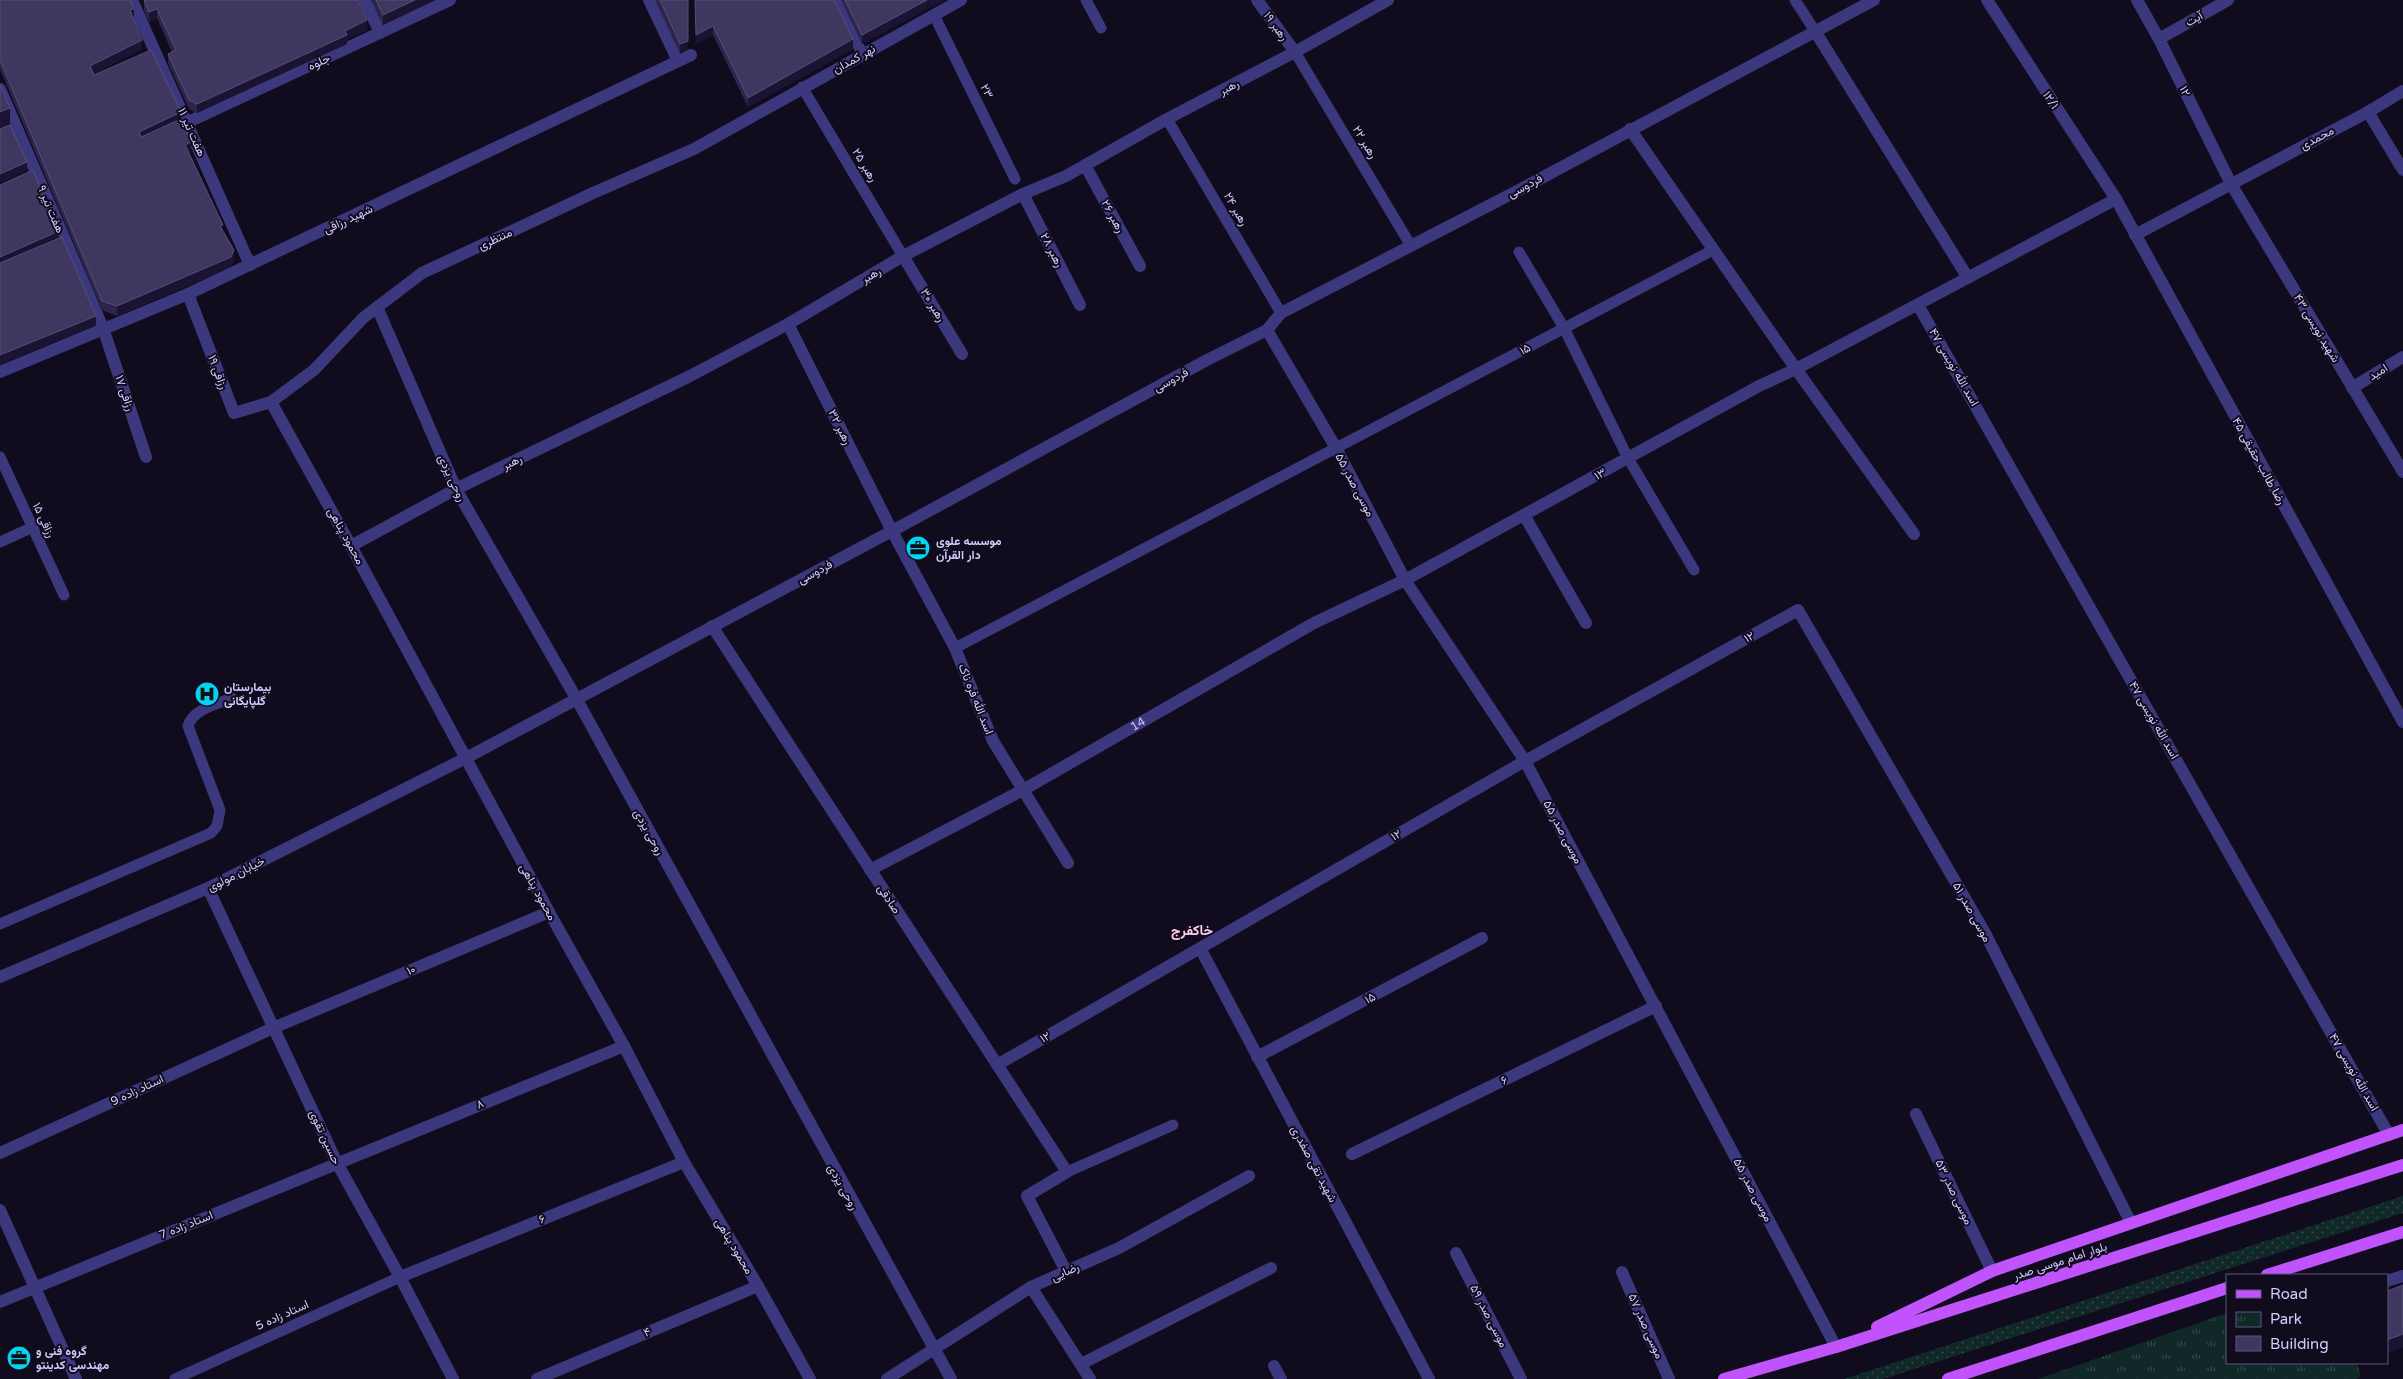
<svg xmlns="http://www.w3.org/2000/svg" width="2403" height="1379" viewBox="0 0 2403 1379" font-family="'Varela Round',Vazirmatn,sans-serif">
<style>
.grass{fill:url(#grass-dots)}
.park{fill:url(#park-tufts)}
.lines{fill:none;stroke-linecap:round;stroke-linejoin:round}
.service{stroke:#3c387d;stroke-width:11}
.minor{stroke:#3c387d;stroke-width:12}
.primary{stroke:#c153fc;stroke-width:12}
.wall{fill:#2d254c}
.shaded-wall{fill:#1a1432}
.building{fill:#3f375f;stroke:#564e78}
.labels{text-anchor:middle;stroke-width:4;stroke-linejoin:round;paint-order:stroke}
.street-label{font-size:12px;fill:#d2cbfe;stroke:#100c1e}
.poi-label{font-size:12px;font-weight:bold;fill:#d2cbfe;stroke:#100c1e;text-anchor:start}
.neighbourhood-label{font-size:14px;font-weight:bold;fill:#fecdeb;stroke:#100c1e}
</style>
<defs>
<pattern id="grass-dots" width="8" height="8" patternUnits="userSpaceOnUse" patternTransform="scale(1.25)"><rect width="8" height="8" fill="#102828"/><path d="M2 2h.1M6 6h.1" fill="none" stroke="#324648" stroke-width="1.8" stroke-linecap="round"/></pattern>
<pattern id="park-tufts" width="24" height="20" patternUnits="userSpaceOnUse" patternTransform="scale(1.25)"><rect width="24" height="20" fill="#102828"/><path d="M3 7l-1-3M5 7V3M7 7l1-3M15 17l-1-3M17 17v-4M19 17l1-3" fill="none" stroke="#324648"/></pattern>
</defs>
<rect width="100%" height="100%" fill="#100c1e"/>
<path class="grass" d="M 2403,1196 L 2403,1213 L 1883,1379 L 1844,1379 Z"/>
<path class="park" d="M 2227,1313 L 2227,1363 L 2357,1363 L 2361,1377 L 2356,1379 L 2038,1379 Z"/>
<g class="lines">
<g class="service">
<path d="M 836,0 L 863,55"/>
<path d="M 1086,0 L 1101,28"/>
<path d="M 1795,0 L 1815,31"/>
<path d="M 934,15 L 1015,179"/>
<path d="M 1295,52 L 1411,246"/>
<path d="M 802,87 L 903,256"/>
<path d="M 1167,119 L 1281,313"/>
<path d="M 1519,252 L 1564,328 L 1628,458 L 1694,570"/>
<path d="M 0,457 L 64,595"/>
<path d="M 0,542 L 33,527"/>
<path d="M 955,648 L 1713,250"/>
<path d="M 0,924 L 211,833 L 217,826 L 220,810 L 188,726 C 193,709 218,704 232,698"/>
<path d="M 1067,1172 L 1173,1125"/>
<path d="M 175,1379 L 400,1277"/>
</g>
<g class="minor">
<path d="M 132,0 L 250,265"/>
<path d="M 365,0 L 380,33"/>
<path d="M 649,0 L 678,61"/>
<path d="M 1257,0 L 1295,52"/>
<path d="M 1987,0 L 2116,199 L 2403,722"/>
<path d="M 2137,0 L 2159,39 L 2231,184 L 2403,472"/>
<path d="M 1815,31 L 1968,278"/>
<path d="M 2159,39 L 2228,0"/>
<path d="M 0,89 L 103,328 L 146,457"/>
<path d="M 2368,112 L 2403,170"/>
<path d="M 1630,129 L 1796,369 L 1914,534"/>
<path d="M 169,131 L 450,0"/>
<path d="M 1085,165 L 1140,266"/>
<path d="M 1023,194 L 1080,305"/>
<path d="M 2135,235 L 2368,112 L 2403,91"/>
<path d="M 903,256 L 962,354"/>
<path d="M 188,294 L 234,413 L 271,402 L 314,370 L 363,318 L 422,273 L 593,193 L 694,149 L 961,0"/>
<path d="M 1918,305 L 2389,1135"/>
<path d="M 377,307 L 456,489 L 576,698 L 951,1379"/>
<path d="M 788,324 L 892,531 L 955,648 L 993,741 L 1068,863"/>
<path d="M 1267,330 L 1336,448 L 1405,580 L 1525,761 L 1836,1347"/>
<path d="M 0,372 L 188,294 L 691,55"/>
<path d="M 2352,388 L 2403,357"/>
<path d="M 271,402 L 351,546 L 549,912 L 624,1046 L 684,1162 L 758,1286 L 810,1379"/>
<path d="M 1524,515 L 1586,623"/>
<path d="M 351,546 L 456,489 L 690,376 L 788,324 L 903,256 L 1023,194 L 1066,176 L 1167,119 L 1295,52 L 1388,0"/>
<path d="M 712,626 L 1067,1172 L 1027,1196 L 1066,1271"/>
<path id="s1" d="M 870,870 L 1023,790 L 1314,623 L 1405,580 L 1759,386 L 1796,369 L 2116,199"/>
<path d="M 208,888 L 337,1163 L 400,1277 L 453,1379"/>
<path d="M 1200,948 L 1429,1379"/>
<path d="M 0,977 L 208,888 L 466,758 L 892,531 L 1207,360 L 1267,330 L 1281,313 L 1519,190 L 1874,0"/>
<path d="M 1257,1057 L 1482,938"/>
<path d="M 997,1065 L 1525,761 L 1798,610 L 1985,933 L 2131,1223"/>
<path d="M 1916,1114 L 1992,1271"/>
<path d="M 0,1153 L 273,1028 L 549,912"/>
<path d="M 1352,1154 L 1656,1006"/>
<path d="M 0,1210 L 76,1379"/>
<path d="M 1456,1253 L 1521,1379"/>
<path d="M 1622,1272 L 1669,1379"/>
<path d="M 400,1277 L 684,1162"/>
<path d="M 2387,1281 L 2403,1276"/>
<path d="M 1031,1287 L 1090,1379"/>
<path d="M 0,1302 L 624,1046"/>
<path d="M 1081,1364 L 1271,1268"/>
<path d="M 1274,1366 L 1281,1379"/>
<path d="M 537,1379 L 758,1286"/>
<path d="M 887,1379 L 1031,1287 L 1119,1248 L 1249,1176"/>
</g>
<g class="primary">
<path d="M 2267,1275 L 2403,1232"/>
<path d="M 1877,1327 L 1992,1271 L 2403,1130"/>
<path d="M 1724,1379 L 1836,1347 L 2403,1165"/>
<path d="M 1948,1379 L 2227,1288"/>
</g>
</g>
<g class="wall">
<path d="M 0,0 L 134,18 L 142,49 L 93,74 L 94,75 L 181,120 L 191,151 L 189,153 L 223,231 L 234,259 L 231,267 L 117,316 L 102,310 L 0,69 Z"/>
<path d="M 371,0 L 435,0 L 383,25 Z"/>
<path d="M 655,0 L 688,0 L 688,50 L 680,54 Z"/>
<path d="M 695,0 L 853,49 L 748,107 L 713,35 L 696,44 Z"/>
<path d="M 841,0 L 944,0 L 862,44 Z"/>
<path d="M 144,1 L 367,30 L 347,39 L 347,44 L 197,113 L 189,109 L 168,63 L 168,54 L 172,52 L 157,18 L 149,22 L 144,10 Z"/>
</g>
<g class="shaded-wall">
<path d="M 415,0 L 435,0 L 383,25 L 383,15 Z"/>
<path d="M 688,0 L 688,50 L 680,54 L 680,44 Z"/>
<path d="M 927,0 L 944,0 L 862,44 L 862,35 Z"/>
<path d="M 134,9 L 134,18 L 130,20 L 130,10 Z"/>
<path d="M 157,9 L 157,18 L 149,22 L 149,12 Z"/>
<path d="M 367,20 L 367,30 L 347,39 L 347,44 L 197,113 L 197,104 Z"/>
<path d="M 713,26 L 713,35 L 696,44 L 696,35 Z"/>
<path d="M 853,39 L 853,49 L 748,107 L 748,98 Z"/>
<path d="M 142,40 L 142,49 L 90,76 L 90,66 Z"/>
<path d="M 10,108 L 10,134 L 0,138 L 0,112 Z"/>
<path d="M 181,112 L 181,122 L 139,141 L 139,132 Z"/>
<path d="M 191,142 L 191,151 L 185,154 L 185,145 Z"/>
<path d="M 27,162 L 27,171 L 0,183 L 0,174 Z"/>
<path d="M 59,231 L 59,241 L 0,266 L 0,257 Z"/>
<path d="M 234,250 L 234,259 L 231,267 L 117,316 L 117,306 Z"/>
<path d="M 96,316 L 96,325 L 0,365 L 0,355 Z"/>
<path d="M 2403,1334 L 2403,1348 L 2387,1353 L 2387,1340 Z"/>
</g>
<g class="building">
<path d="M 0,0 L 130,0 L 134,9 L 130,10 L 142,40 L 90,66 L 94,75 L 151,50 L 181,112 L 139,132 L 141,137 L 181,119 L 191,142 L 185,145 L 223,225 L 220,226 L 234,250 L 231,257 L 117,306 L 102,301 L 0,60 Z"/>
<path d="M 145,0 L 358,0 L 367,20 L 345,31 L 347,35 L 197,104 L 189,100 L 168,54 L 176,50 L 157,9 L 149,12 L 144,1 Z"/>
<path d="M 376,0 L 415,0 L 383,15 Z"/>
<path d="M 660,0 L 688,0 L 688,41 L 680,44 Z"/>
<path d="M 695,0 L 834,0 L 853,39 L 748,98 L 713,26 L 696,35 Z"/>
<path d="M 845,0 L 927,0 L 862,35 Z"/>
<path d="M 0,84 L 10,108 L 0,112 Z"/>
<path d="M 10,125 L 27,162 L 0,174 L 0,129 Z"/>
<path d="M 33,170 L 59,231 L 0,257 L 0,185 Z"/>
<path d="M 62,237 L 96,316 L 0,355 L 0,263 Z"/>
<path d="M 2403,1285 L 2403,1334 L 2387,1340 L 2387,1291 Z"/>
</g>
<defs>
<symbol id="office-disc" viewBox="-11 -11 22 22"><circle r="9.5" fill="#04d3f1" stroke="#100c1e"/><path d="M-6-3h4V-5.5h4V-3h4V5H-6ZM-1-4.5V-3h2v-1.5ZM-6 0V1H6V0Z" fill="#111"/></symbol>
<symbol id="hospital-disc" viewBox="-11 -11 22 22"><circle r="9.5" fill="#04d3f1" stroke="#100c1e"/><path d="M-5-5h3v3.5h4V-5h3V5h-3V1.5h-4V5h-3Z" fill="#111"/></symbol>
</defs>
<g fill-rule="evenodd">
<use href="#office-disc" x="904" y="534" width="28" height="28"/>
<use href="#hospital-disc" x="193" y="680" width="28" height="28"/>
<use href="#office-disc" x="5" y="1344" width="28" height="28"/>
</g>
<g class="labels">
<g class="street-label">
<text transform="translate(2194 19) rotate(-29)" y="4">آیت</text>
<text transform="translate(1276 26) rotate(54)" y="4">رهبر ۱۹</text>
<text transform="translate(854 59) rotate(-29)" y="4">نهر کمدان</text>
<text transform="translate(319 62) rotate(-25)" y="4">جلوه</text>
<text transform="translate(1229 87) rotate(-27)" y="4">رهبر</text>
<text transform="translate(987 91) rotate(64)" y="4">۲۳</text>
<text transform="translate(2185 91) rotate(64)" y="4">۱۲</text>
<text transform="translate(2051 100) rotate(57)" y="4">۱۲/۱</text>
<text transform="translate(192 132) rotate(66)" y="4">هفت تیر ۱۱</text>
<text transform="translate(2317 138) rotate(-28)" y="4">محمدی</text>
<text transform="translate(1365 142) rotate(59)" y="4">رهبر ۲۲</text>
<text transform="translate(865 165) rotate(59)" y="4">رهبر ۲۵</text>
<text transform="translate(1525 186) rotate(-28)" y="4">فردوسی</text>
<text transform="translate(51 209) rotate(67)" y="4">هفت تیر ۹</text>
<text transform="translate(1236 209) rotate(60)" y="4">رهبر ۲۴</text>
<text transform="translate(1113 216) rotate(61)" y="4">رهبر ۲۶</text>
<text transform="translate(348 219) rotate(-25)" y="4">شهید رزاقی</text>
<text transform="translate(495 239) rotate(-25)" y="4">منتظری</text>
<text transform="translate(1052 250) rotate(63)" y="4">رهبر ۲۸</text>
<text transform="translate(871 275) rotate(-30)" y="4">رهبر</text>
<text transform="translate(933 305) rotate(59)" y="4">رهبر ۳۰</text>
<text transform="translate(2317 328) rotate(59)" y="4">۴۳ شهید نویسی</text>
<text transform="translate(1525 349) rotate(-28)" y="4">۱۵</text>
<text transform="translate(1954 367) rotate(60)" y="4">۴۷ اسد الله نویسی</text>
<text transform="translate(218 372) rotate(69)" y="4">رزاقی ۱۹</text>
<text transform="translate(2378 372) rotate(-32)" y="4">امید</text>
<text transform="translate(1171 380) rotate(-28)" y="4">فردوسی</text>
<text transform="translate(125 393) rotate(71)" y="4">رزاقی ۱۷</text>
<text transform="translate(840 427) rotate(63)" y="4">رهبر ۳۲</text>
<text transform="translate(2259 461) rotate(61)" y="4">۴۵ رضا طالب حقیقی</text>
<text transform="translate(512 462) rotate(-26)" y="4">رهبر</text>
<text transform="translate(1600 474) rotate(-29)" y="4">۱۳</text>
<text transform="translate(452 478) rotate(65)" y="4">روحی یزدی</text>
<text transform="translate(1355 485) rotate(62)" y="4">موسی صدر ۵۵</text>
<text transform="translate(44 520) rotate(65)" y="4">رزاقی ۱۵</text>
<text transform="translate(346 536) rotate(61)" y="4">محمود پناهی</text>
<text transform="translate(815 572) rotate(-28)" y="4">فردوسی</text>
<text transform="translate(1749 637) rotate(-29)" y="4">۱۲</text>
<text transform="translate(976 699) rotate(68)" y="4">اسد الله فره ناک</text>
<text transform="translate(2154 720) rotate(60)" y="4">۴۷ اسد الله نویسی</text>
<text dy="4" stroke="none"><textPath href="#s1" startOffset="305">14</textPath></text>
<text transform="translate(649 832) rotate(61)" y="4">روحی یزدی</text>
<text transform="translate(1563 832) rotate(62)" y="4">موسی صدر ۵۵</text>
<text transform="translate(1396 835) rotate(-30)" y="4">۱۲</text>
<text transform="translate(236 874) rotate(-27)" y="4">خیابان مولوی</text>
<text transform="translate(538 892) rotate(61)" y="4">محمود پناهی</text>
<text transform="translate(889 899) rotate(57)" y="4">صادقی</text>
<text transform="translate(1972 912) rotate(61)" y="4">موسی صدر ۵۱</text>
<text transform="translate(411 970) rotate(-23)" y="4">۱۰</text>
<text transform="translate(1370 998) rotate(-28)" y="4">۱۵</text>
<text transform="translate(1045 1037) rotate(-30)" y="4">۱۲</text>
<text transform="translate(2354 1072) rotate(60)" y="4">۴۷ اسد الله نویسی</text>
<text transform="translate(1504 1080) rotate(-26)" y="4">۶</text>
<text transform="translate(137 1090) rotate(-25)" y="4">استاد زاده 9</text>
<text transform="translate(480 1104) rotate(-22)" y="4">۸</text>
<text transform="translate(325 1137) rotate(65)" y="4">حسین تقوی</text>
<text transform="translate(1314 1164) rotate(62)" y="4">شهید تقی صفدری</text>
<text transform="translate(843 1187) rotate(61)" y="4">روحی یزدی</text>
<text transform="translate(1753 1190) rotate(62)" y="4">موسی صدر ۵۵</text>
<text transform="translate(1954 1192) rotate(64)" y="4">موسی صدر ۵۳</text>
<text transform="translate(542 1219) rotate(-22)" y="4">۶</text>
<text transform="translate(186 1225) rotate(-22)" y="4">استاد زاده 7</text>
<text transform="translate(734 1246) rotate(59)" y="4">محمود پناهی</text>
<text transform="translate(2060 1261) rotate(-18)" y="4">بلوار امام موسی صدر</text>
<text transform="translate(1065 1272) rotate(-24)" y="4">رضایی</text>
<text transform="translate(282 1315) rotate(-24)" y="4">استاد زاده 5</text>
<text transform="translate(1489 1316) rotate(63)" y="4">موسی صدر ۵۹</text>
<text transform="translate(1646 1326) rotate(66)" y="4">موسی صدر ۵۷</text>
<text transform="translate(647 1332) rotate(-23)" y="4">۴</text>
</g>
<g class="poi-label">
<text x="936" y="545">موسسه علوی<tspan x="936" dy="14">دار القرآن</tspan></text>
<text x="224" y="691">بیمارستان<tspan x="224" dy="14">گلپایگانی</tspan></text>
<text x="36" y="1355">گروه فنی و<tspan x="36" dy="14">مهندسی کدینتو</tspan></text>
</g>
<g class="neighbourhood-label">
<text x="1192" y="935">خاکفرج</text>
</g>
</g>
<rect x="2226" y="1274" width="162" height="90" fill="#100c1e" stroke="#5e5878"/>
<rect x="2236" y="1290" width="25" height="8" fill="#c153fc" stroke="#5e5878"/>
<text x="2270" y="1299" font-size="15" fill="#d2cbfe">Road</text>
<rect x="2236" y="1312" width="25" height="15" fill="url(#park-tufts)" stroke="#5e5878"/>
<text x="2270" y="1324" font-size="15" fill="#d2cbfe">Park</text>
<rect x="2236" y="1336" width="25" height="15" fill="#3f375f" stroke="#5e5878"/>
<text x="2270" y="1349" font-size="15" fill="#d2cbfe">Building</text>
</svg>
